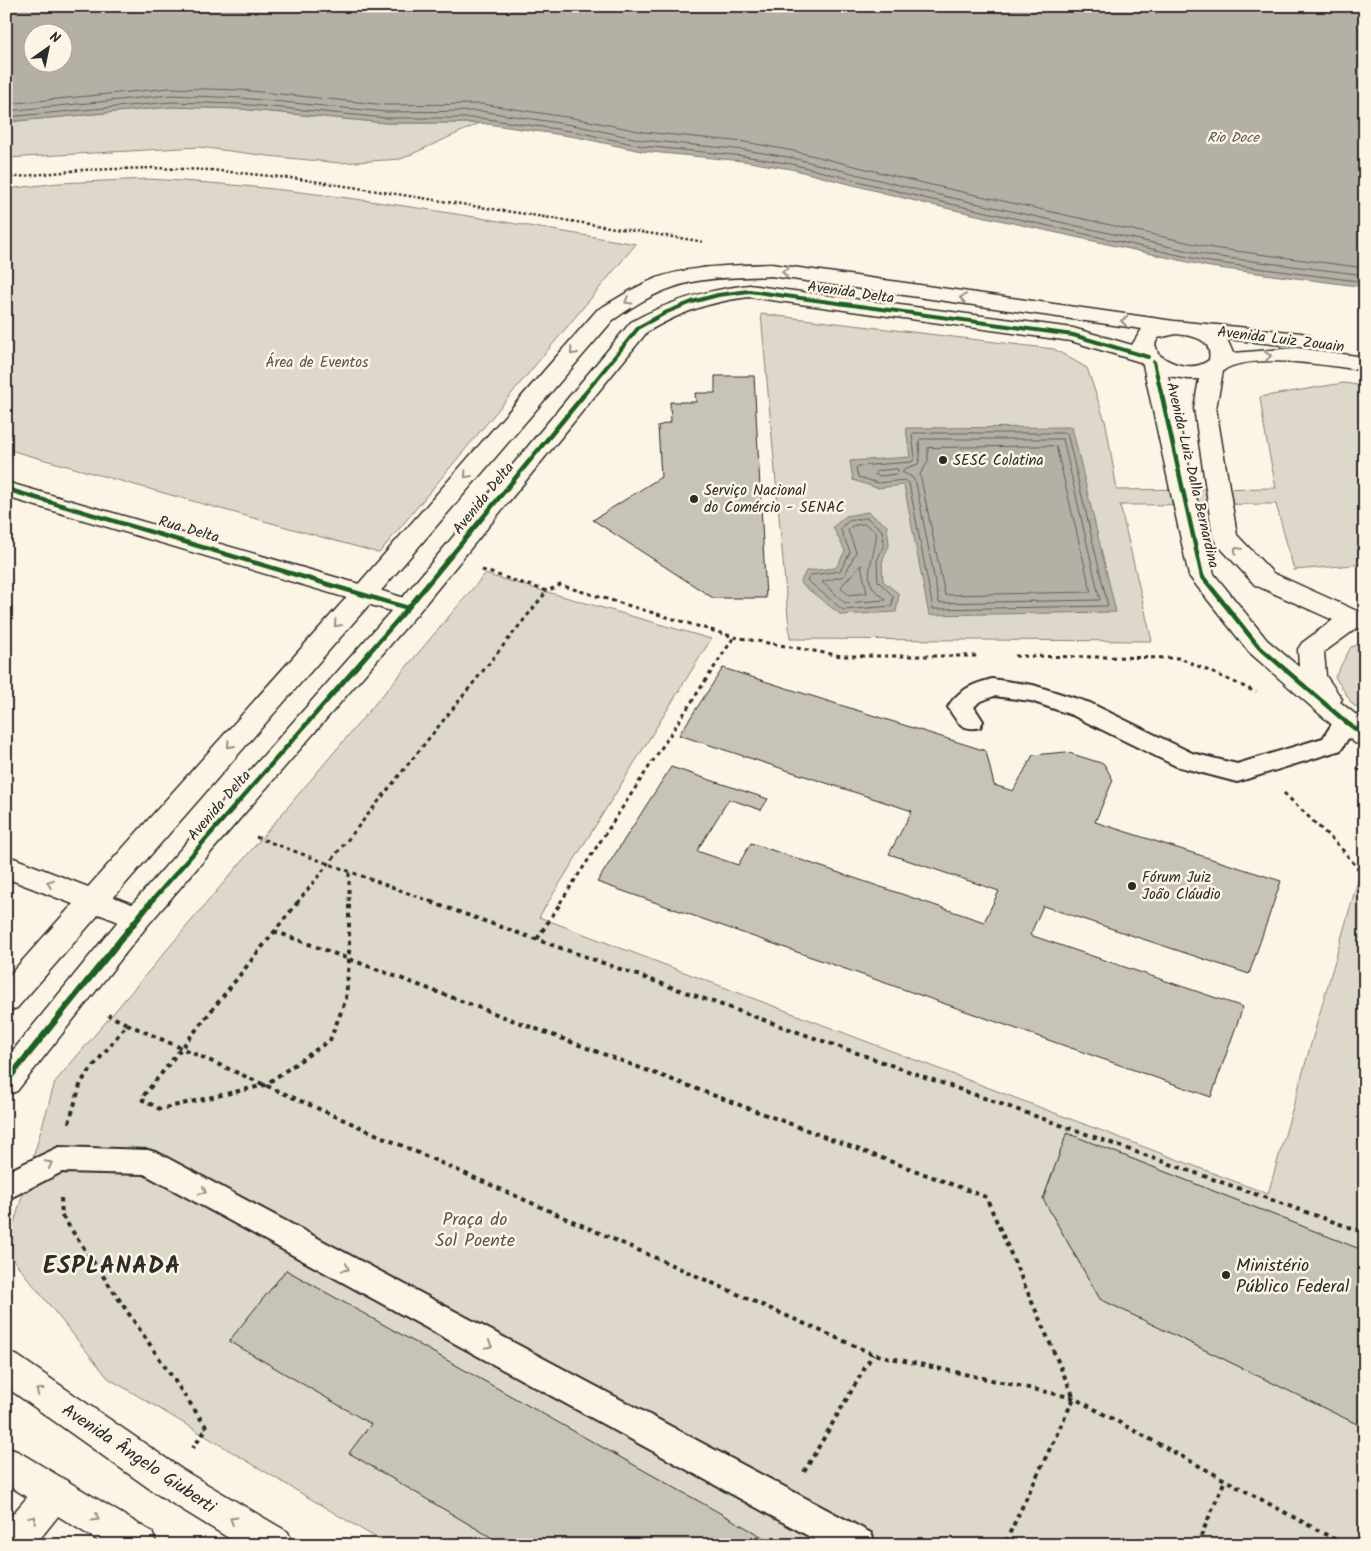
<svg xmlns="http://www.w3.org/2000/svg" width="1371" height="1551" viewBox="0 0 1371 1551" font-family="Kalam,sans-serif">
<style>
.green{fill:#ded8ca;stroke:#84827a}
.water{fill:#b4b0a5;stroke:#7d7b74;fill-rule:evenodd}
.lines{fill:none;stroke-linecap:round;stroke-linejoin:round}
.shore{stroke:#62605c;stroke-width:1}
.building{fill:#c8c3b7;stroke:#2b2b2b}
.lane-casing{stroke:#2b2b2b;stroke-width:4}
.street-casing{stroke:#2b2b2b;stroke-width:3}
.secondary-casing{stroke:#2b2b2b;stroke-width:3}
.path-far2{stroke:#2b2b2b;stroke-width:2.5;stroke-dasharray:2.5 2.5;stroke-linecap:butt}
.path-far1{stroke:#2b2b2b;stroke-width:3;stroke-dasharray:4 4;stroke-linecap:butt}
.path{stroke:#2b2b2b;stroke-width:4;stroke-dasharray:4.5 4.5;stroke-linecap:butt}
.lane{fill:#fcf5e5;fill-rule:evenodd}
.street{fill:#fcf5e5;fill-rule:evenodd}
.secondary{fill:#fcf5e5;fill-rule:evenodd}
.cycleway-far2-casing{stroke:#fcf5e5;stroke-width:6}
.cycleway-far1-casing{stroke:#fcf5e5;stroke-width:8}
.cycleway-casing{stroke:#fcf5e5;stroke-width:9}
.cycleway-far2{stroke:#1b5e20;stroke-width:4}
.cycleway-far1{stroke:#1b5e20;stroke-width:4.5}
.cycleway{stroke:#1b5e20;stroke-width:6}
.oneway{stroke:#949088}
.poi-dot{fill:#2b2b2b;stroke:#fcf5e5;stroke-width:2}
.labels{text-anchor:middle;stroke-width:5;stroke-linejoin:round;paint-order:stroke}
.far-water-label{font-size:14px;font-style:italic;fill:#545350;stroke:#fcf5e5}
.street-label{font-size:15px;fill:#2b2b2b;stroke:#fcf5e5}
.park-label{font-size:15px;fill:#585653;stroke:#fcf5e5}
.poi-label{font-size:15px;fill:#2b2b2b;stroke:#fcf5e5;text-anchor:start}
.near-park-label{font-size:18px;fill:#585653;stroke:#fcf5e5}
.near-poi-label{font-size:18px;fill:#2b2b2b;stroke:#fcf5e5;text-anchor:start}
.near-street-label{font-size:18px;fill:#2b2b2b;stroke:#fcf5e5}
.near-district-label{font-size:24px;font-weight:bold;letter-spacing:1px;fill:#2b2b2b;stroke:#fcf5e5}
</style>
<rect width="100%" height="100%" fill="#fcf5e5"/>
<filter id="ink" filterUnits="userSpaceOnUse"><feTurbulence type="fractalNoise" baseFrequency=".02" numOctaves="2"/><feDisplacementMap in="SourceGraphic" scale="10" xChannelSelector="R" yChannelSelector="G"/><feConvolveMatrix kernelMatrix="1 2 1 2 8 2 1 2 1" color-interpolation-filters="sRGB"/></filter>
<g filter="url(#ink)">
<g class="green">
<path d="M 171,107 L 240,109 L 386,123 L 480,123 L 401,159 L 340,163 L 268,156 L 199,147 L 6,158 L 6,122 Z"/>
<path d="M 148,179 C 313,187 474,217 636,244 L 379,553 L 6,449 L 6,189 L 59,183 Z"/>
<path d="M 761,314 L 1054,349 L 1087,368 L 1106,424 L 1117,490 L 1276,488 L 1265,432 L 1260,397 L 1343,383 L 1365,386 L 1365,564 L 1294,570 L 1276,504 L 1120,505 L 1152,641 L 790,639 Z"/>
<path d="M 485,574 L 711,639 L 539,917 L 1268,1194 L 1360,873 L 1365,872 L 1365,1545 L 388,1545 L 108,1378 L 6,1251 L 55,1082 Z"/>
<path d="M 1365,643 L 1365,712 L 1353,705 L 1335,677 L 1351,647 Z"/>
</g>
<g class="water">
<path d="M 6,6 L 1365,6 L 1365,287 L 1210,267 L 923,203 L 791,169 L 743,161 L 641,151 L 576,137 L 480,123 L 386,123 L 240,109 L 171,107 L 6,122 ZM 32,32 L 62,32 L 62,62 L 32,62 Z"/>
<path d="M 1072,427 L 1116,612 L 929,615 L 904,485 L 877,488 L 853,480 L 850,461 L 910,457 L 906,428 Z"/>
<path d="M 868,512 L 887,526 L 889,545 L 882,562 L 883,581 L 899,594 L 896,612 L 841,615 L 800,583 L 806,571 L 836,568 L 845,551 L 833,527 L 846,516 Z"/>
</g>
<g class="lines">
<g class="shore">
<path d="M 6,104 L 170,88 L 241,90 L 386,105 L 482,104 L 579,119 L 644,132 L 745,142 L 794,151 L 927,184 L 1213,248 L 1365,268"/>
<path d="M 6,111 L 170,95 L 241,98 L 386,112 L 481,111 L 578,126 L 643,140 L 745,150 L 793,158 L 926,192 L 1211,256 L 1365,275"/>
<path d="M 6,117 L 171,102 L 240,104 L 386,118 L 480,118 L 577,132 L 642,146 L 744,156 L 792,164 L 924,198 L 1210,262 L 1365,282"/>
<path d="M 914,433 L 1067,433 L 1108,606 L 933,609 L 909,483 L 904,480 L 878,483 L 858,477 L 856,468 L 858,466 L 912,462 L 915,457 L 912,435 Z"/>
<path d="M 921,439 L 1063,439 L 1100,600 L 939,603 L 916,483 L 912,477 L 902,472 L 904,469 L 918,464 L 920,457 L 919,441 Z"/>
<path d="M 1056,446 L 1091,592 L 945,595 L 920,474 L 928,462 L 928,448 Z"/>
<path d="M 897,469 L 899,472 L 897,474 L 879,476 L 874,474 L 877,471 Z"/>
<path d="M 867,518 L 882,530 L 884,544 L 877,561 L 878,581 L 893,596 L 892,606 L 843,610 L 807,580 L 811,575 L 840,571 L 850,552 L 840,528 L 849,521 Z"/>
<path d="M 865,524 L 876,532 C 878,549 862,574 874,589 C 877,593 882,596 886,600 L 845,603 L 822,582 L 844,576 L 856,552 L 848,530 L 852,526 Z"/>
<path d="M 861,565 L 867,593 L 848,595 L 841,587 Z"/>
</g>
</g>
<g class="building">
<path d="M 715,376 L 754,376 L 766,598 L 713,598 L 593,520 L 661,477 L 658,426 L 671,422 L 670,402 L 696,402 L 695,393 L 715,393 Z"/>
<path d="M 723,668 L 986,751 L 994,785 L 1013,791 L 1033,755 L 1066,752 L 1104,764 L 1113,780 L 1095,822 L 1281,881 L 1249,974 L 1043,906 L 1030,935 L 1243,1007 L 1211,1097 L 597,882 L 671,767 L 768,799 L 761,810 L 729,799 L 697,851 L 738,865 L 751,843 L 984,922 L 999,891 L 889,854 L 912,811 L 679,735 Z"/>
<path d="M 1067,1133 L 1365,1251 L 1365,1428 L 1100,1299 L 1043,1199 Z"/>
<path d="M 286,1270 L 777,1545 L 504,1545 L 349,1453 L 371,1424 L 229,1341 Z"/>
</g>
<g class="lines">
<defs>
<g id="lane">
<path d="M 992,679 L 1033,685 L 1090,703 L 1192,753 L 1237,764 L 1323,738 L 1337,716 L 1346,713 L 1355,716 L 1358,722 L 1341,750 L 1237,782 L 1176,766 L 1072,715 L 1031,701 L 994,696 L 979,702 L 974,707 L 983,721 L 980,727 C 962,732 956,721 948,707 C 958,690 973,684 992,679 Z"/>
<path d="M 59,1147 L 148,1150 L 158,1153 L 871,1533 L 876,1545 L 825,1545 L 144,1174 L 62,1172 L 6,1200 L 6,1172 Z"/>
</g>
<g id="street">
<path d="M 6,482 L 373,588 L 417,602 L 421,608 L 417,614 L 408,616 L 6,497 Z"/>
<path d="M 6,855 L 147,910 L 152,918 L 147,926 L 137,929 L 6,878 Z"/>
<path d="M 54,1476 L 67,1481 L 72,1493 L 67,1505 L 35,1545 L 6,1545 L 6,1522 L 41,1481 Z"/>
</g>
<g id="secondary">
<path d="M 771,264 L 1174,321 L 1301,333 L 1309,335 L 1312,340 L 1309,345 L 1301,347 L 1227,339 L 1233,353 L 1297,348 L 1365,357 L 1365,371 C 1335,366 1246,352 1223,371 L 1216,408 L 1237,535 L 1273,573 L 1357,611 L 1365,612 L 1365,630 L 1357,628 L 1324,652 L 1326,676 L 1342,699 L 1340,702 L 1365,722 L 1365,745 L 1355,743 L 1337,729 L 1249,652 L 1189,576 L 1143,365 L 1140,362 L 1071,341 L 749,297 C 709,302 681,312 647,332 L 417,614 L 147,926 L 17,1091 L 6,1095 L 6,1059 L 127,910 L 399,602 L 631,322 C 669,301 706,290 749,285 L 1073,328 L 1132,345 L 1142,329 L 771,276 C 740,278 705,276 674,287 C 652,294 632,307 613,320 L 373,600 L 17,1008 L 6,1012 L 6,979 L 355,588 L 597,310 C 615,300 633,288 652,280 C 689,265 731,266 771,264 ZM 1176,334 C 1193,336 1213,338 1209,360 C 1194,372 1172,365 1158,354 L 1155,344 L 1158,338 ZM 1168,376 L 1188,379 L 1199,379 L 1194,408 L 1213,537 L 1216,543 L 1255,585 L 1333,620 L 1302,643 L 1298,649 L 1299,667 L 1267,640 L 1214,574 Z"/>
<path d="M 6,1351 L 18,1356 L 183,1470 L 288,1532 L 293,1545 L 240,1545 L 157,1494 L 6,1387 Z"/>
<path d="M 6,1447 L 19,1452 L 152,1532 L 157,1545 L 105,1545 L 6,1484 Z"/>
</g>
</defs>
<use href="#lane" class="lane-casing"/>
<use href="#street" class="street-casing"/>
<use href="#secondary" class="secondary-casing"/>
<path class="path-far2" d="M 6,178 L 81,170 L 153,168 L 211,170 L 300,179 L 705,242"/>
<g class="path-far1">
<path d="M 482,570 L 547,591 L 560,585 L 734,637 L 842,656 L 979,656"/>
<path d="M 1015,656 L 1180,658 L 1256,692"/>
<path d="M 1357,768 L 1365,776"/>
<path d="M 1284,793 L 1341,848 L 1365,877"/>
<path d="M 256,837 L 435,903"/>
<path d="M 349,873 L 349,903"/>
<path d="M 297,903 L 547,591"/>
<path d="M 560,903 L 734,637"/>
</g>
<g class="path">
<path d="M 298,902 L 141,1099 L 160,1109 L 265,1085 L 330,1040 L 346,999 L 349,960 L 349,902"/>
<path d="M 431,902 L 1365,1233"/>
<path d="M 274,931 L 986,1197 L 1074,1398 L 1004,1545"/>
<path d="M 537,939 L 561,902"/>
<path d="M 127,1024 L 873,1354 L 1074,1398 L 1345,1545"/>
<path d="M 69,1123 L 81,1082 L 127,1024 L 108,1015"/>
<path d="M 61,1198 L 62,1216 L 207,1428 L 193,1448"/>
<path d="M 804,1472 L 873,1354"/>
<path d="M 1197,1545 L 1225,1480"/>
</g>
<use href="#lane" class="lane"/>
<use href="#street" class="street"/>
<use href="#secondary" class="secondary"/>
<defs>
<g id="cycleway-far2">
<path d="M 1154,362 L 1162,397"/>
<path d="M 582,397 L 639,327 L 667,312 L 692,302 L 718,295 L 749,291 L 1073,335 L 1148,357"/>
</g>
<g id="cycleway-far1">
<path d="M 1162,396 L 1202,576 L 1258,646 L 1346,722 L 1365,736"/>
<path d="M 6,489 L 408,608"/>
<path d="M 150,903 L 408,608 L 583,396"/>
</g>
<path id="cycleway" d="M 6,1082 L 151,902"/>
</defs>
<use href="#cycleway-far2" class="cycleway-far2-casing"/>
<use href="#cycleway-far1" class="cycleway-far1-casing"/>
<use href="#cycleway" class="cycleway-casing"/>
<use href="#cycleway-far2" class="cycleway-far2"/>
<use href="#cycleway-far1" class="cycleway-far1"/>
<use href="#cycleway" class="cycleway"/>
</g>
<defs><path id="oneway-chevron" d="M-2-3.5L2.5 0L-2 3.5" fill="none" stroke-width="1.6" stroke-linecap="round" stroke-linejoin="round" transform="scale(1.25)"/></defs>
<g class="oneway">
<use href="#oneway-chevron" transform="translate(785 272) rotate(-172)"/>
<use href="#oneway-chevron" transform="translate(963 298) rotate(-172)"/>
<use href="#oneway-chevron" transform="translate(628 301) rotate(148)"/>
<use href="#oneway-chevron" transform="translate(1124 321) rotate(-172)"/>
<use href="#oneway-chevron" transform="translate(573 352) rotate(131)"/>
<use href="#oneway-chevron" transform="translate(1268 356) rotate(-7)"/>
<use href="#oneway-chevron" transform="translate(467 475) rotate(131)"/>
<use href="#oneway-chevron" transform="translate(1237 550) rotate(-133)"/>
<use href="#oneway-chevron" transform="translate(337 624) rotate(132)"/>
<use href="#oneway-chevron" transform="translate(230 745) rotate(132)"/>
<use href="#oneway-chevron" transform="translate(50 883) rotate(-159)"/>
<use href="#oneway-chevron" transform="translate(49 1164) rotate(-28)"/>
<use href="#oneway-chevron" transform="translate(203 1191) rotate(28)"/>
<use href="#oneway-chevron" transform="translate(346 1268) rotate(28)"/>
<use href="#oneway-chevron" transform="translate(489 1345) rotate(28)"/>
<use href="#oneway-chevron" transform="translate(39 1391) rotate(-144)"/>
<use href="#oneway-chevron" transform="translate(96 1518) rotate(31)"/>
<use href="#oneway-chevron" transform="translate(33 1519) rotate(-50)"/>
<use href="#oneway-chevron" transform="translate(233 1520) rotate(-149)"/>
</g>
</g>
<g class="poi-dot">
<circle cx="943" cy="460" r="5"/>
<circle cx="694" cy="499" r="5"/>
<circle cx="1132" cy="886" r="5"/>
<circle cx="1226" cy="1275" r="5"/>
</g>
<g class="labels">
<g class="far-water-label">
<text x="1233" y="142">Rio Doce</text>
</g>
<g class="street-label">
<text transform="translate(851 292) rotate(8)" y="5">Avenida Delta</text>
<text transform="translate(1281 339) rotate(7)" y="5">Avenida Luiz Zouain</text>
<text transform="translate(1193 475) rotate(77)" y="5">Avenida Luiz Dalla Bernardina</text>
<text transform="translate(483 498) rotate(-51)" y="5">Avenida Delta</text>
<text transform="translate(189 529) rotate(16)" y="5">Rua Delta</text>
<text transform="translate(219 805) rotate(-49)" y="5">Avenida Delta</text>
</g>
<g class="park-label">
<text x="317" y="367">Área de Eventos</text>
</g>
<g class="poi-label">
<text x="953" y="465">SESC Colatina</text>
<text x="704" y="495">Serviço Nacional<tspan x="704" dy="17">do Comércio - SENAC</tspan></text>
<text x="1142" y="882">Fórum Juiz<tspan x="1142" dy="17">João Cláudio</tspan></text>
</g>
<g class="near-park-label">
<text x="475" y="1225">Praça do<tspan x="475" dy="21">Sol Poente</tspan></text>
</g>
<g class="near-poi-label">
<text x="1236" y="1271">Ministério<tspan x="1236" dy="21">Público Federal</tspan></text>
</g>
<g class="near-street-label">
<text transform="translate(139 1458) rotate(34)" y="6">Avenida Ângelo Giuberti</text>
</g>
<g class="near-district-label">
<text x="112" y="1273">ESPLANADA</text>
</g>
</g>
<rect width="1371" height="1551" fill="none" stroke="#fcf5e5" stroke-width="25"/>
<rect x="12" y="12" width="1346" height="1526" fill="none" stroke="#2b2b2b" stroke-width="2" filter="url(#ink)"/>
<g transform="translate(48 48) rotate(33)"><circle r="24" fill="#fcf5e5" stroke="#a8a49b"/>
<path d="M0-4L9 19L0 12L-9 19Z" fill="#2b2b2b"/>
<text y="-8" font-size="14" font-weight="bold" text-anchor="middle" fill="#2b2b2b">N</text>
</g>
</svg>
